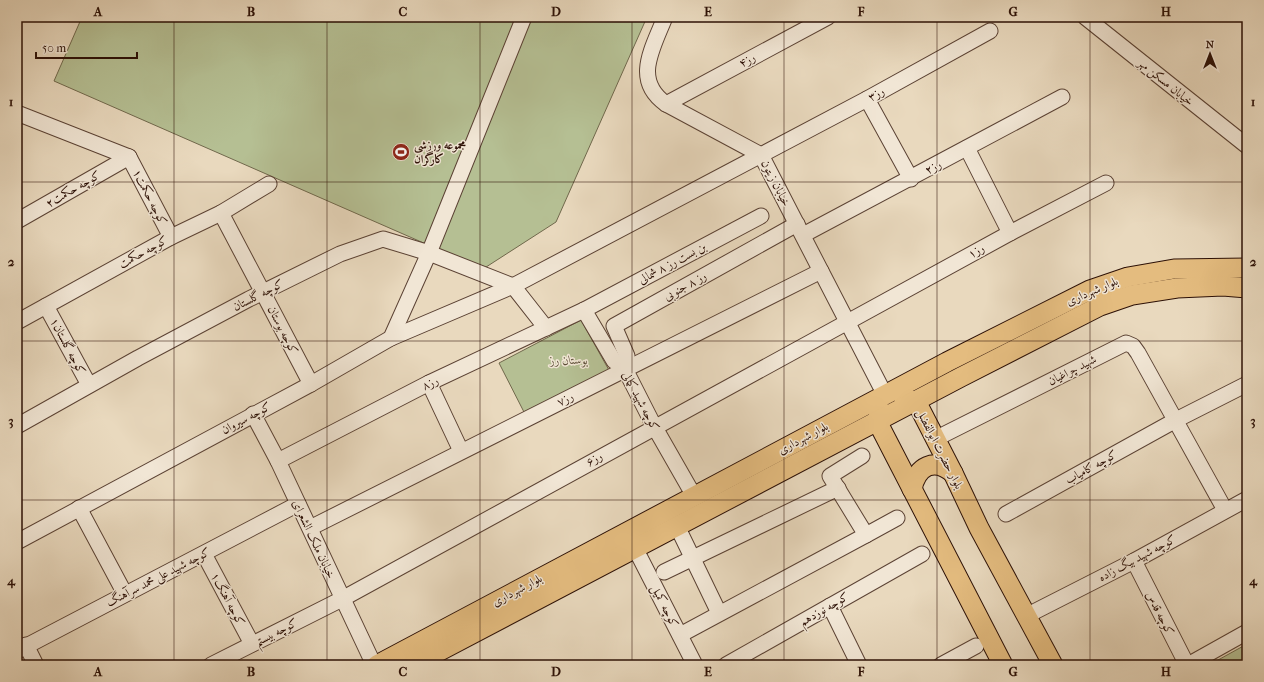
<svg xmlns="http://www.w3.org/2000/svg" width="1264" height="682" viewBox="0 0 1264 682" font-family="'IM FELL French Canon',Amiri,serif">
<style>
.green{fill:#b5bf93;stroke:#70684c}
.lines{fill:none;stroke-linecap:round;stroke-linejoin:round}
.minor-casing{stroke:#5b4234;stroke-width:17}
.major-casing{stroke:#2c1006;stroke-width:21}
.minor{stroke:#f1e6d5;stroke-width:15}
.major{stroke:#e4bc7f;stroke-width:19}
.grid{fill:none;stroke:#2c1006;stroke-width:1;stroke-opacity:0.55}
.labels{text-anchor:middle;stroke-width:3;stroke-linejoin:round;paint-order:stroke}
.street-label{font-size:12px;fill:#2c1006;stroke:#f1e6d5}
.poi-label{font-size:12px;font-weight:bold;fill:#2c1006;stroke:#f1e6d5;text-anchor:start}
.park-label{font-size:12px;font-style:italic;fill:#5c4d37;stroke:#f1e6d5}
.neatline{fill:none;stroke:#2c1006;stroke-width:1.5}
.grid-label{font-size:13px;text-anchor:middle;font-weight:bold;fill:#2c1006}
</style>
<rect width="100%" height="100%" fill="#e9d9be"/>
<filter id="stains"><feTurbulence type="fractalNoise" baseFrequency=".005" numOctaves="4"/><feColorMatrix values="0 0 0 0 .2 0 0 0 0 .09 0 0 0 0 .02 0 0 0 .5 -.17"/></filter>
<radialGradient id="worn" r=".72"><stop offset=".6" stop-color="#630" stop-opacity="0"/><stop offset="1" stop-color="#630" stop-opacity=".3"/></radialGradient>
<g class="green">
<path d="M 82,17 L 647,17 L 556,222 L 483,269 L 54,81 Z"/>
<path d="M 581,320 L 610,372 L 525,414 L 499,363 Z"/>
<path d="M 1247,644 L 1247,665 L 1209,665 Z"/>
</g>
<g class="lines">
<defs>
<g id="minor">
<path d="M 665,17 C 653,48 632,80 666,104 L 761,155 L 885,395"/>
<path d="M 1085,17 L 1247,146"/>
<path d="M 867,99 L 911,179"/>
<path d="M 666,104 L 828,17"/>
<path d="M 17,113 L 129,157"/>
<path d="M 967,148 L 1010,233"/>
<path d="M 129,157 L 171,237"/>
<path d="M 221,213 L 311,384"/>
<path d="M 17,221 L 129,157"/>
<path d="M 803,235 L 1062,97"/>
<path d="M 46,306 L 89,385"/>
<path d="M 584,310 L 614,361 L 625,369 L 654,426 L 694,496"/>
<path d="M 17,322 L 171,237 L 221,213 L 269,184"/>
<path d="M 391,338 L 513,286 L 867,99 L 990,31"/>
<path d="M 625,369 L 627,356 L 614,326 L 797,224"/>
<path d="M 429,383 L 461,451"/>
<path d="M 253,414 L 278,461 L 374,665"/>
<path d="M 17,426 L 138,358 L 249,299 L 340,254 L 383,239 L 429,253 L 513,286 L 546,328"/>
<path d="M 935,439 L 1126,343 L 1133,346 L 1138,353 L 1225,510"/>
<path d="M 278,461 L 429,383 L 584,310 L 761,216"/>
<path d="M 79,508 L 125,594"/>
<path d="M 1006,514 L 1176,420 L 1247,384"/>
<path d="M 677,526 L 719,613"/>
<path d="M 310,528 L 821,271"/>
<path d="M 866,535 L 897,518"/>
<path d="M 17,542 L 311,384 L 391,338 L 429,253 L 524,17"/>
<path d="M 635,548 L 695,665"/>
<path d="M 204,554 L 252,644"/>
<path d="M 1134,561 L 1187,665"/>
<path d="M 664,572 L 838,488"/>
<path d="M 830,606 L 859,665"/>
<path d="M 1026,616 L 1134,561 L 1247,499"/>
<path d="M 680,635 L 866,535 L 830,476 L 862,456"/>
<path d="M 26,645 L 36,665"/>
<path d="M 17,651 L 298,504"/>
<path d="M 211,665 L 342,599 L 1010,233 L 1106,183"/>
<path d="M 726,665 L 922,554"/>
<path d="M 941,665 L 976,646"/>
<path d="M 1188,665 L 1247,632"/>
</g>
<g id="major">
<path d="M 904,399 L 916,401 L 953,473 L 979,528 L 1053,665"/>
<path d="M 880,410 L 877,421 L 1003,665"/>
<path d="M 912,489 C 917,466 934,457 953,473"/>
<path d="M 377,665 L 947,362 L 1090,290 L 1128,277 L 1174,269 L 1247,268"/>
<path d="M 413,665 L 961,377 L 1100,306 L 1132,295 L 1177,288 L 1223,286 L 1247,288"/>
</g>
</defs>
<use href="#minor" class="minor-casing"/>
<use href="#major" class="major-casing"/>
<use href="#minor" class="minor"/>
<use href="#major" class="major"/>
</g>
<path class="grid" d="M 174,17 L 174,665M 327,17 L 327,665M 480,17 L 480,665M 632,17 L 632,665M 784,17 L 784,665M 937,17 L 937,665M 1090,17 L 1090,665M 17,182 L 1247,182M 17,341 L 1247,341M 17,500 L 1247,500"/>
<defs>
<symbol id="stadium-disc" viewBox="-11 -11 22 22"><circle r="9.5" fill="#8f2418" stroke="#f1e6d5"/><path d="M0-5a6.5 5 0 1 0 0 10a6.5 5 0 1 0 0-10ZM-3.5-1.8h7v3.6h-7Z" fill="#fff"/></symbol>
</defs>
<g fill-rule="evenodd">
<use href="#stadium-disc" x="391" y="142" width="20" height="20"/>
</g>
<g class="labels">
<g class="street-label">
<text transform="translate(747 60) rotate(-28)" y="4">رز۴</text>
<text transform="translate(1166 82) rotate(39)" y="4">خیابان مسکن مهر</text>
<text transform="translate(876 94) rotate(-29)" y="4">رز۳</text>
<text transform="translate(933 167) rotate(-28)" y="4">رز۲</text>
<text transform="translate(776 183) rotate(63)" y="4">خیابان زیتون</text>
<text transform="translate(73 189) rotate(-30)" y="4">کوچه حکمت۲</text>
<text transform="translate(150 197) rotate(63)" y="4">کوچه حکمت۱</text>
<text transform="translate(976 251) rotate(-29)" y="4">رز۱</text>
<text transform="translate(143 252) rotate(-29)" y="4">کوچه حکمت</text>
<text transform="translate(672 263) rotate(-28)" y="4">بن بست رز ۸ شمالی</text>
<text transform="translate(685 286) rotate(-29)" y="4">رز ۸ جنوبی</text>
<text transform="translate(1092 291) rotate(-23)" y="4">بلوار شهرداری</text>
<text transform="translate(258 295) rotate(-27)" y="4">کوچه گلستان</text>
<text transform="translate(283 330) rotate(63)" y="4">کوچه بوستان</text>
<text transform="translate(68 346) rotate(62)" y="4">کوچه گلستان۱</text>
<text transform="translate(1072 370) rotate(-27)" y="4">شهید چراغیان</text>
<text transform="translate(430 383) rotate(-26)" y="4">رز۸</text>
<text transform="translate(565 399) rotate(-26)" y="4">رز۷</text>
<text transform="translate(641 401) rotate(62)" y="4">کوچه شهید کمالی</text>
<text transform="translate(246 418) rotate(-28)" y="4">کوچه سیروان</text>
<text transform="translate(803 438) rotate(-28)" y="4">بلوار شهرداری</text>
<text transform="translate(940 449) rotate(63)" y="4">بلوار حضرت ابوالفضل</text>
<text transform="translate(594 459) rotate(-29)" y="4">رز۶</text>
<text transform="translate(1091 467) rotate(-29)" y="4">کوچه کامیاب</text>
<text transform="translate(314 539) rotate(65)" y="4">خیابان ملک الشعرای</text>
<text transform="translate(1137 558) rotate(-28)" y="4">کوچه شهید بیگ زاده</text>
<text transform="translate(158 577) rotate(-27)" y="4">کوچه شهید علی محمد سرآهنگ</text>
<text transform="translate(517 590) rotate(-28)" y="4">بلوار شهرداری</text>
<text transform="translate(228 599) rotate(62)" y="4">کوچه آهنگ۱</text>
<text transform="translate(665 606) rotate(63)" y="4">کوچه کمیل</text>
<text transform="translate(824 609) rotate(-30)" y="4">کوچه نوزدهم</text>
<text transform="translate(1160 613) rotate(63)" y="4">کوچه قدس</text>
<text transform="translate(276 632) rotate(-27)" y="4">کوچه بیستم</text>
</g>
<g class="poi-label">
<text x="414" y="149">مجموعه ورزشی<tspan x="414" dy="14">کارگران</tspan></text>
</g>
<g class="park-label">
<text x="569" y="364">بوستان رز</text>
</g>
</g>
<rect width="1264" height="682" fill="none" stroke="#e9d9be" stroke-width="44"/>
<g transform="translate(1210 54)" stroke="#f1e6d5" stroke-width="3" paint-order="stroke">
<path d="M0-3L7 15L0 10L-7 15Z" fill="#2c1006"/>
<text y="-6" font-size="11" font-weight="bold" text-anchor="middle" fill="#2c1006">N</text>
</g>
<path d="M36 52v6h101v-6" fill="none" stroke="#2c1006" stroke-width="2"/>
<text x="42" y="52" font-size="12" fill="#2c1006" stroke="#f1e6d5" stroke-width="3" paint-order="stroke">50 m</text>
<rect x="22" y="22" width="1220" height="638" class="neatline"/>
<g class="grid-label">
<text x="98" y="16">A</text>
<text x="251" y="16">B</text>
<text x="403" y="16">C</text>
<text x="556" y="16">D</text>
<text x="708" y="16">E</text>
<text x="861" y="16">F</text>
<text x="1013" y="16">G</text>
<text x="1166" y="16">H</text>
<text x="11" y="106">1</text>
<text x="1253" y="106">1</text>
<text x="11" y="266">2</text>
<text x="1253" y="266">2</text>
<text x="11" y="425">3</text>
<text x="1253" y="425">3</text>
<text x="11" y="585">4</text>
<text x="1253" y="585">4</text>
<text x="98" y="676">A</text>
<text x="251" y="676">B</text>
<text x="403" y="676">C</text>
<text x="556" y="676">D</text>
<text x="708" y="676">E</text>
<text x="861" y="676">F</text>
<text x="1013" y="676">G</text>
<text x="1166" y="676">H</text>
</g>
<rect width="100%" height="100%" filter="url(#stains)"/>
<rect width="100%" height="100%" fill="url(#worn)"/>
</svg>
